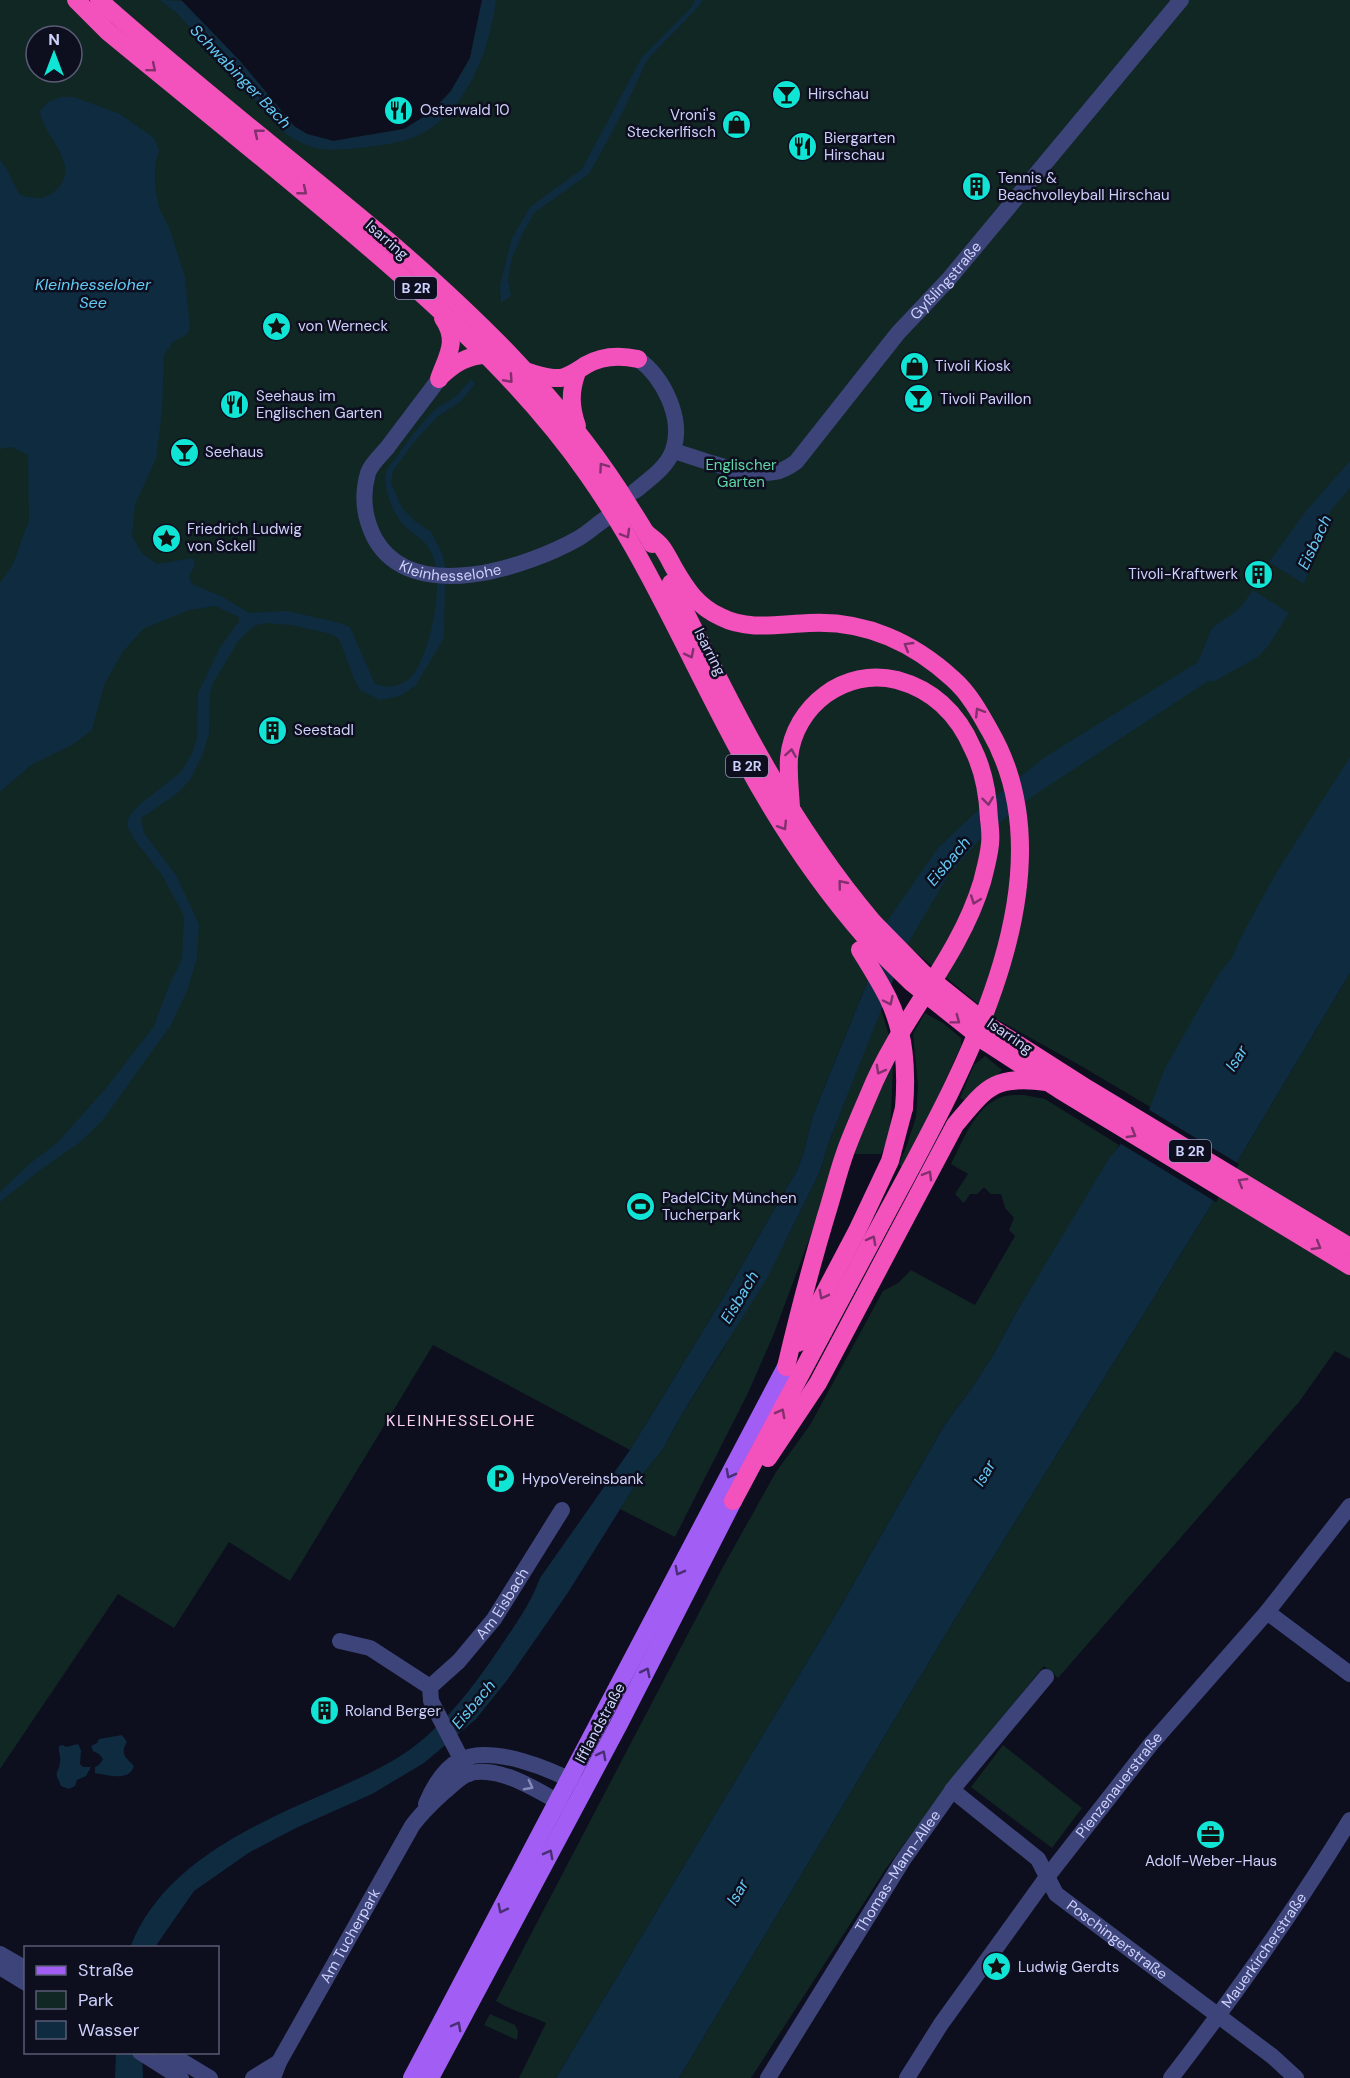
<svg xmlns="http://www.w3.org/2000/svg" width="1350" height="2078" viewBox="0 0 1350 2078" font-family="'DM Sans',sans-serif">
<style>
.green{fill:#112723;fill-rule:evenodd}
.water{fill:#0f2b40}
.pier{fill:#0d0e1e}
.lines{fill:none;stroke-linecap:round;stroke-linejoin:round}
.minor{stroke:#3c447a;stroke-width:16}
.major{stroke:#a15df4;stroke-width:18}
.highway{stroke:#f351bb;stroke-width:18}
.highway-bridge{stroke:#f351bb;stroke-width:18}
.oneway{stroke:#80306c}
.oneway2{stroke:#482e74}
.oneway3{stroke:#858abb}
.labels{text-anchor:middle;stroke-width:5;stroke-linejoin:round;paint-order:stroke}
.shield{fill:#0d0e1e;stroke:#9496b9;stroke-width:1.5}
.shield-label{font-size:14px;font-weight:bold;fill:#ced0fc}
.poi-label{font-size:15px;fill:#ced0fc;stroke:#0d0e1e;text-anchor:start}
.street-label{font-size:15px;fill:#ced0fc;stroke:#0d0e1e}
.park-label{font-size:15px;fill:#60d5a4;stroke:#0d0e1e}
.water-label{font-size:16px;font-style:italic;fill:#63caf4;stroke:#0d0e1e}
.neighbourhood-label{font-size:16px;letter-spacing:1.5px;fill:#fcd0f3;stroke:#0d0e1e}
</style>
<rect width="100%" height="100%" fill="#0d0e1e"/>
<g class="green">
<path d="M 0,0 L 181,0 L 240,61 L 294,126 L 307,134 L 333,141 L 404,129 L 430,113 L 451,91 L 470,58 L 482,0 L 1350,0 L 1350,774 L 1152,1108 L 1076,1063 L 996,1019 L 907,945 L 867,983 L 813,1115 L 803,1155 L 797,1170 L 723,1298 L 630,1450 L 433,1345 L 290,1581 L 229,1542 L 174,1628 L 118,1594 L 0,1769 ZM 36,36 L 72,36 L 72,72 L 36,72 Z"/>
<path d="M 1350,973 L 1350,1359 L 1335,1351 L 1299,1402 L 1058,1678 L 1044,1666 L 951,1780 L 885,1870 L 751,2078 L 679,2078 L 955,1619 L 1213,1202 Z"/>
<path d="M 881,1009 L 891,1042 L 893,1068 L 890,1135 L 881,1154 L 841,1154 L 773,1336 L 747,1395 L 675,1537 L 620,1509 L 639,1479 L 663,1449 L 682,1414 L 722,1351 L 787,1238 L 819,1174 L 830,1139 Z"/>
<path d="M 925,1013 L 943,1023 L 961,1038 L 961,1046 L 921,1134 L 906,1163 L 901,1167 L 899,1164 L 907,1145 L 916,1117 L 918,1086 L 913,1034 Z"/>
<path d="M 985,1056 L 1002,1070 L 993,1080 L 965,1100 L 960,1098 L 974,1065 Z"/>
<path d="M 1024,1095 L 1045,1099 L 1119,1145 L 1014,1316 L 995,1352 L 972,1388 L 945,1424 L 839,1609 L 556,2078 L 519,2078 L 546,2023 C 530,2015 512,2011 496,2001 L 724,1565 L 776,1472 L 810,1425 L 883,1291 L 898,1283 L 911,1270 L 975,1305 L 1015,1236 L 1009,1230 L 1014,1218 L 1005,1208 L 1001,1194 L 991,1194 L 984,1187 L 977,1194 L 970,1194 L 964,1203 L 955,1194 L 968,1174 L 951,1164 C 963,1141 976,1103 1005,1096 C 1011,1095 1018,1095 1024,1095 Z"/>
<path d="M 1003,1745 L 1082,1808 L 1052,1848 L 971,1787 Z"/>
<path d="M 490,2014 L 515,2025 L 518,2031 L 517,2040 L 484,2025 Z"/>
</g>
<g class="water">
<path d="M 160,0 L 182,1 L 240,61 L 294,126 L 307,134 L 333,141 L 404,129 L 430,113 L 451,91 L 470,58 L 482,0 L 496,0 C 490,51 465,118 412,138 C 396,144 376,146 358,148 C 328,151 311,152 285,133 L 177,13 Z"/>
<path d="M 695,0 L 703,0 L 700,5 L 647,60 L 623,112 L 589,174 L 535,212 L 525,229 L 512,258 L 508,279 L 511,296 L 501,303 L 500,285 L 512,238 L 530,207 L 582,169 L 642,57 L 691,8 Z"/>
<path d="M 60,97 L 74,97 L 120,114 L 154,138 L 159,151 L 155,164 L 155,185 L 159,208 L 169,227 L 185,277 L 190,329 L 186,335 L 173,342 L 164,355 L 162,411 L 156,459 L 135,505 L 132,536 L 142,553 L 157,564 L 193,558 L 195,565 L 189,576 L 192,584 L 223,597 L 249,613 L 287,611 L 340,623 L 350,627 L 375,684 C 392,690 408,685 417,669 C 432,643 446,577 430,550 C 424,539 415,536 407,528 C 394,517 381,487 387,470 C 389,465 395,459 398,455 C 409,439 422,422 436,409 C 440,405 447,403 452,399 C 459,394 465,386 471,379 L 475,384 L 460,402 L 437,417 L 414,442 L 393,471 L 391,483 L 402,508 L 415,521 L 431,532 L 443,555 L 445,567 L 444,638 L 416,685 L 400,696 L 380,700 L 360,690 L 355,681 L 339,639 L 331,634 L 291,625 L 264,623 L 254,626 L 239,640 L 213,683 L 210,693 L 209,733 L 203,754 L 190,780 L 175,795 L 141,818 L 144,833 L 176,875 L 199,924 L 197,958 L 187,991 L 171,1025 L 102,1121 L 79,1143 L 39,1171 L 0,1202 L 0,1192 L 29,1164 L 57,1143 L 107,1087 L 154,1026 L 170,983 L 182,959 L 184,916 L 162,875 L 134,839 L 127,825 L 129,817 L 139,805 L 181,772 L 192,753 L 197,738 L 198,693 L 219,649 L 239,621 L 239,617 L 215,606 L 189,610 L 143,629 L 122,653 L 104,685 L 92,730 L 72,745 L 31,765 L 0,792 L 0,583 L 13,564 L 29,520 L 28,455 L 12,447 L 0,449 L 0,160 C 9,170 13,184 20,195 C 36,199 46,201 58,188 C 81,163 42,135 40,111 L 48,102 Z"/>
<path d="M 1350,461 L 1350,488 L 1331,510 L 1304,584 L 1269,562 L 1306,511 Z"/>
<path d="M 1253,590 L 1289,613 L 1269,645 L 1258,657 L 1215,681 L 1208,681 L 1033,796 L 981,838 L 949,874 L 907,945 L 830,1139 L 819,1174 L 766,1280 L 682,1414 L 663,1449 L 639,1479 L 567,1594 L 508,1679 L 476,1719 L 424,1763 L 372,1794 L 296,1828 L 250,1852 L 194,1891 L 155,1947 L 130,1948 C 160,1867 250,1826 324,1794 C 355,1780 389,1766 416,1745 C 453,1716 481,1676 507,1637 C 520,1618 532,1600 540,1578 L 630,1450 L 723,1298 L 797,1170 L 803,1155 L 813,1115 L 867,983 L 885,924 L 938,848 L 976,812 L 1045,757 L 1198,662 L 1212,628 L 1240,608 Z"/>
<path d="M 1350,757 L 1350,973 L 1213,1202 L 955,1619 L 679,2078 L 556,2078 L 839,1609 L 945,1424 L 972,1388 L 995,1352 L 1014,1316 L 1110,1157 L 1149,1110 L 1165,1068 L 1218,975 L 1233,956 L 1240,939 L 1276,873 Z"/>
<path d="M 122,1735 L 127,1742 C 120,1753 125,1757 134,1766 C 129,1782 108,1775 95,1773 L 95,1767 L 99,1765 L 103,1759 L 99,1754 L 93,1751 L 91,1746 L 97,1743 L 99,1739 Z"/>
<path d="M 78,1744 L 81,1750 L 80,1764 L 83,1767 L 91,1767 L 86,1776 L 77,1780 L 75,1786 L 69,1789 L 61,1786 C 53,1768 58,1777 60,1762 C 61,1757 58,1751 59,1746 L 63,1745 L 66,1747 Z"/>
<path d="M 116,2053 L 142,2053 L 143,2078 L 115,2078 Z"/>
</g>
<path class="pier" d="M 1146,1108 L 1239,1164 L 1216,1202 L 1118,1142 Z"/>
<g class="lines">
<g class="minor">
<path id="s1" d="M 439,379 C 422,402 404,425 387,448 C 381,455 371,464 368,473 C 361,497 364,518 375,539 C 413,606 528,567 579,538 C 588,533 596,525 605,519"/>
<path id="s2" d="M 673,451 C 703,459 744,478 775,472 C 783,471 789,467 796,462 L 898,333 L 948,280 L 1181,0"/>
<path d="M 635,491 C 648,480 667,468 673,450 C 684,418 663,377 638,359"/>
<path d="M 1267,1612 L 1350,1674"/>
<path d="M 340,1641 L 370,1648 L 430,1687 L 431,1701 L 469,1774"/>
<path id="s3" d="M 430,1687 L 459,1661 L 494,1619 L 562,1510"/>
<path id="s4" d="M 952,1790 L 1038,1859 L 1056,1894 L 1272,2056 L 1296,2078"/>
<path d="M 426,1804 C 433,1787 443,1769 460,1760 C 493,1744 552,1770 581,1785"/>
<path d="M 0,1954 L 26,1969"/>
<path d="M 0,1967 L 26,1983"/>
<path d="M 140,2052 L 181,2078"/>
<path d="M 167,2052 L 210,2078"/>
<path d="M 253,2078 L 279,2062"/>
<path id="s5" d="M 273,2078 L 279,2062 L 412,1826 C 421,1813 432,1803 444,1792 C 452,1786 460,1776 470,1773 C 502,1765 543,1794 569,1808"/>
<path id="s6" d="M 768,2078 L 903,1860 L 956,1785 L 1046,1677"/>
<path id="s7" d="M 907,2078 L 941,2024 L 1047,1877 L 1151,1744 L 1267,1612 L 1350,1506"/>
<path id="s8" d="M 1171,2078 C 1235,1995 1295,1910 1350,1820"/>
</g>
<g class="major">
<path d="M 412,2078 L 786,1367"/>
<path d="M 430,2078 L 619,1724 L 733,1501"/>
</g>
<g class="highway">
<path d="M 76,0 L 107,31 C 198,106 291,180 380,257 C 456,323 530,392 588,475 C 649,562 690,661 741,754 C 776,820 817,882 866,938"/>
<path d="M 99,0 C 194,85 295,162 392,244 C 477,318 557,395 619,490 C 630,508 642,525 652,544"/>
<path d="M 528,372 C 539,375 549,379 561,378 C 570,376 578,370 586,365 C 603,355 620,355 638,359"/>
<path d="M 440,377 C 454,364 467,355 487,355"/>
<path d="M 439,379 C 447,356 459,341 443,318"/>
<path d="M 577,426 C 570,406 570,391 577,372"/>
<path d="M 646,533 C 651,537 657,541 661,546 C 666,552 670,561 674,568 C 686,589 698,607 721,617 C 748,631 780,624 809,623 C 864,620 913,642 953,679 C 969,693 980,713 990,731 C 1080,887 947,1098 874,1237 C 827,1325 780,1413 733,1501"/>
<path d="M 671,583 C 730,703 785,818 873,922"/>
<path d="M 992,1028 L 1088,1089 L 1350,1247"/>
<path d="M 986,1042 L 1060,1090 L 1350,1266"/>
<path d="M 798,1343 L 857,1231 L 890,1161 L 904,1108"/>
<path d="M 786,1367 C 798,1316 811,1266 826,1216 C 833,1194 838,1172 846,1150 C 853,1131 862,1111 870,1092 C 900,1018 959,959 982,882 C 985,870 989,856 990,844 C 991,836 990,827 989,819 C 988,795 984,771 973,749 C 958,714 934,690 897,680 C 845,667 794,706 789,758 C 788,774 790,791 791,807"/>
<path d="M 768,1458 L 818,1383 L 955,1125 C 987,1087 993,1075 1047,1082"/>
</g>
<g class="highway-bridge">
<path d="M 873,922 L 923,973 L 992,1028"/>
<path d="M 866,938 L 912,983 L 986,1042"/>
<path d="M 860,950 C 870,966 880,982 888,998 C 905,1033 907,1070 904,1108"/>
</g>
</g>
<defs><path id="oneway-chevron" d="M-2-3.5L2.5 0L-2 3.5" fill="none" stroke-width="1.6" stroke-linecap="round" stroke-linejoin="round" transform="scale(1.5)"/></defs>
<g class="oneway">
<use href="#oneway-chevron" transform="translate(152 68) rotate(40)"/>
<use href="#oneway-chevron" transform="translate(258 133) rotate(-141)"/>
<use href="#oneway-chevron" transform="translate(303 191) rotate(39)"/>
<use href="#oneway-chevron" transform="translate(509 379) rotate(48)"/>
<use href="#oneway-chevron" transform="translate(603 467) rotate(-125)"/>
<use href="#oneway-chevron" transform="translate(626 534) rotate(60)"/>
<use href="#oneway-chevron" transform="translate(908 646) rotate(-149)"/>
<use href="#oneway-chevron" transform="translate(690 654) rotate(63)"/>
<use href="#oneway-chevron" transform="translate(979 712) rotate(-122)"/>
<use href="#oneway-chevron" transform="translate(791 753) rotate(-81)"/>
<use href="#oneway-chevron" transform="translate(988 801) rotate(83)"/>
<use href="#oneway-chevron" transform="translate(783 826) rotate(58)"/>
<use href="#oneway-chevron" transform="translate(842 884) rotate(-129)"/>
<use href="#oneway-chevron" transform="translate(975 900) rotate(110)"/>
<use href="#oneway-chevron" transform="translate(889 1001) rotate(65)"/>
<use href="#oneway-chevron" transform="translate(956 1020) rotate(37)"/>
<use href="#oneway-chevron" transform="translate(880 1070) rotate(119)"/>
<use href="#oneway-chevron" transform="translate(1132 1134) rotate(31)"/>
<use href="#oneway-chevron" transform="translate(928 1175) rotate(-60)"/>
<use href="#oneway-chevron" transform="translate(1242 1182) rotate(-149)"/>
<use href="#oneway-chevron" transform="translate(872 1240) rotate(-62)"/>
<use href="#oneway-chevron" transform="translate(1317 1246) rotate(31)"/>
<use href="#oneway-chevron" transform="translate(823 1295) rotate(118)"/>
<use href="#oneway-chevron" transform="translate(781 1413) rotate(-62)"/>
</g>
<g class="oneway2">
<use href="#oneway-chevron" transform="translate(730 1474) rotate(118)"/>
<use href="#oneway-chevron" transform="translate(679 1571) rotate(118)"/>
<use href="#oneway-chevron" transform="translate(646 1672) rotate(-63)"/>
<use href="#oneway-chevron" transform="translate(602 1755) rotate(-62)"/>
<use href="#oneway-chevron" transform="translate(549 1854) rotate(-62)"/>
<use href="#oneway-chevron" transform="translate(502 1909) rotate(117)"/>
<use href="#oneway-chevron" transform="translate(457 2026) rotate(-62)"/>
</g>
<use class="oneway3" href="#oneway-chevron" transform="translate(529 1786) rotate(28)"/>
<defs>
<symbol id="bar-disc" viewBox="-11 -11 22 22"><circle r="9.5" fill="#10e5d5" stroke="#0d0e1e"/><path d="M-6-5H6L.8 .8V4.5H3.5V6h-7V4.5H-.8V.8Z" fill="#111"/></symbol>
<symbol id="restaurant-disc" viewBox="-11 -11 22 22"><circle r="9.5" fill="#10e5d5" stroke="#0d0e1e"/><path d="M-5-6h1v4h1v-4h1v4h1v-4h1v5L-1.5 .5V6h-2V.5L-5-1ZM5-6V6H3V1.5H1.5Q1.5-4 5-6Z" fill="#111"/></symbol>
<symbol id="shop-disc" viewBox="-11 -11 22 22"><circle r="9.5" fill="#10e5d5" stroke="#0d0e1e"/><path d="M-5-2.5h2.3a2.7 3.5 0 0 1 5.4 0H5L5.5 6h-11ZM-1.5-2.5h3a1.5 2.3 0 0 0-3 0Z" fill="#111"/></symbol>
<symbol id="building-disc" viewBox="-11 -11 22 22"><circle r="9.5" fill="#10e5d5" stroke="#0d0e1e"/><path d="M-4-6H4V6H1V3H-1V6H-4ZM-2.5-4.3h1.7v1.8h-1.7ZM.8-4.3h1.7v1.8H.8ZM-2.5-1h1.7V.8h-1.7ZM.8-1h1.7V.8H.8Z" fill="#111"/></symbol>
<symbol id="sight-disc" viewBox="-11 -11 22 22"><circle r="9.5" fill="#10e5d5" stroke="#0d0e1e"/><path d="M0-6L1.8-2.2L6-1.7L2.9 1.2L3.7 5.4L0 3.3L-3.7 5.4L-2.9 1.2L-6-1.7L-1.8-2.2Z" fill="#111"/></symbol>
<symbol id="stadium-disc" viewBox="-11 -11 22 22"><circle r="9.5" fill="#10e5d5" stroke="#0d0e1e"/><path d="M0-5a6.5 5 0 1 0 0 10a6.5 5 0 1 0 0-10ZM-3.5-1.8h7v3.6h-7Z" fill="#111"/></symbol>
<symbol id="parking-disc" viewBox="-11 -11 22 22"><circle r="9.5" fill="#10e5d5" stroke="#0d0e1e"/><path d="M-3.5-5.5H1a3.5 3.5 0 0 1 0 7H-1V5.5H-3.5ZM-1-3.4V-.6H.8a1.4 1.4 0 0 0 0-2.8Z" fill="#111"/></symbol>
<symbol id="office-disc" viewBox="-11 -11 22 22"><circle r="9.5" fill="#10e5d5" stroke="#0d0e1e"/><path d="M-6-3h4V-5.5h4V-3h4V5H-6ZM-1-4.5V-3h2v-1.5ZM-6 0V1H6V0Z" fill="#111"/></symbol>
</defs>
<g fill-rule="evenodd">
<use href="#bar-disc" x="770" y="78" width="33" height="33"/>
<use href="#restaurant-disc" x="382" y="94" width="33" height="33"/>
<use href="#shop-disc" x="720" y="108" width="33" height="33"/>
<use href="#restaurant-disc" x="786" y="130" width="33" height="33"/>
<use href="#building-disc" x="960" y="170" width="33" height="33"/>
<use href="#sight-disc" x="260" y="310" width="33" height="33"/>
<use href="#shop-disc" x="898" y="350" width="33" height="33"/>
<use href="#bar-disc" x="902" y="382" width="33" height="33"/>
<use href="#restaurant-disc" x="218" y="388" width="33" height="33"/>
<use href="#bar-disc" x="168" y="436" width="33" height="33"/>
<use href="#sight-disc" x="150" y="522" width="33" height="33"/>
<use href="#building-disc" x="1242" y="558" width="33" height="33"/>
<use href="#building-disc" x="256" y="714" width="33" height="33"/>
<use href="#stadium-disc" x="624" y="1190" width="33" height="33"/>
<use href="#parking-disc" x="484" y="1462" width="33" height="33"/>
<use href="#building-disc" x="308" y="1694" width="33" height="33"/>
<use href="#office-disc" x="1194" y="1818" width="33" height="33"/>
<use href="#sight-disc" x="980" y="1950" width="33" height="33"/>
</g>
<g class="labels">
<g class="shield">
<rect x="395" y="277" width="42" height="22" rx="4.5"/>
<rect x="726" y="755" width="42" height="22" rx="4.5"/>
<rect x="1169" y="1140" width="42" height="22" rx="4.5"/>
</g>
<g class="shield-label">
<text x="416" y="293">B 2R</text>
<text x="747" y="771">B 2R</text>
<text x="1190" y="1156">B 2R</text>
</g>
<g class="poi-label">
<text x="808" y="99">Hirschau</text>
<text x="420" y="115">Osterwald 10</text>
<text x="716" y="120" text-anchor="end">Vroni's<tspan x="716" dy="17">Steckerlfisch</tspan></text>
<text x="824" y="143">Biergarten<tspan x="824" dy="17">Hirschau</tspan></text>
<text x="998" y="183">Tennis &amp;<tspan x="998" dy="17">Beachvolleyball Hirschau</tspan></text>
<text x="298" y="331">von Werneck</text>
<text x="935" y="371">Tivoli Kiosk</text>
<text x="256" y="401">Seehaus im<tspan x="256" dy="17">Englischen Garten</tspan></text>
<text x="940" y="404">Tivoli Pavillon</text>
<text x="205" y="457">Seehaus</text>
<text x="187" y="534">Friedrich Ludwig<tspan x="187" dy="17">von Sckell</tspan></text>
<text x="1238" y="579" text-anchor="end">Tivoli-Kraftwerk</text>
<text x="294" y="735">Seestadl</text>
<text x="662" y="1203">PadelCity München<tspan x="662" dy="17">Tucherpark</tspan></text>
<text x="522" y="1484">HypoVereinsbank</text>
<text x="345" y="1716">Roland Berger</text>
<text x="1211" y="1866" text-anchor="middle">Adolf-Weber-Haus</text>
<text x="1018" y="1972">Ludwig Gerdts</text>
</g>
<g class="street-label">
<text transform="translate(387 240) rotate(41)" y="5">Isarring</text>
<text dy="5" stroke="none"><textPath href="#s2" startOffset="364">Gyßlingstraße</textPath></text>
<text dy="5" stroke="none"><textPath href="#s1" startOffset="274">Kleinhesselohe</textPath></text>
<text transform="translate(710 652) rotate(63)" y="5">Isarring</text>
<text transform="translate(1010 1036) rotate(34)" y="5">Isarring</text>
<text dy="5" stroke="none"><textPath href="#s3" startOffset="111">Am Eisbach</textPath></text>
<text transform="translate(600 1723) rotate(-62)" y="5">Ifflandstraße</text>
<text dy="5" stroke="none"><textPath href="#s7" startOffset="362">Pienzenauerstraße</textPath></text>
<text dy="5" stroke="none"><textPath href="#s6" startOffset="244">Thomas-Mann-Allee</textPath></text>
<text dy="5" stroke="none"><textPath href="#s5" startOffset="162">Am Tucherpark</textPath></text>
<text dy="5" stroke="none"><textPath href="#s4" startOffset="226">Poschingerstraße</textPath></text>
<text dy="5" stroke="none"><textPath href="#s8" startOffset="158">Mauerkircherstraße</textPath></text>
</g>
<g class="park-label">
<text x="741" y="470">Englischer<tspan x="741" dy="17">Garten</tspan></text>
</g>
<g class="water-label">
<text transform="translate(241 76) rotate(46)" y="6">Schwabinger Bach</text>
<text x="93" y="290">Kleinhesseloher<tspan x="93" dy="18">See</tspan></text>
<text transform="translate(1314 542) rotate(-65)" y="6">Eisbach</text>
<text transform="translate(948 861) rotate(-50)" y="6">Eisbach</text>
<text transform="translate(1236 1058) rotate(-58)" y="6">Isar</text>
<text transform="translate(739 1297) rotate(-59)" y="6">Eisbach</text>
<text transform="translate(984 1473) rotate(-60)" y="6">Isar</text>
<text transform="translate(473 1704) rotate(-50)" y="6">Eisbach</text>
<text transform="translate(737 1892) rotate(-60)" y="6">Isar</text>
</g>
<g class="neighbourhood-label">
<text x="461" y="1426">KLEINHESSELOHE</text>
</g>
</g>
<rect x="24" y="1946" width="195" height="108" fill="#0d0e1e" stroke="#5a5c77" stroke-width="1.5"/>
<rect x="36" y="1966" width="30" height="9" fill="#a15df4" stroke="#5a5c77" stroke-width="1.5"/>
<text x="78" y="1976" font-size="18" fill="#ced0fc">Straße</text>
<rect x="36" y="1991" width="30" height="18" fill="#112723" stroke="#5a5c77" stroke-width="1.5"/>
<text x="78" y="2006" font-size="18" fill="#ced0fc">Park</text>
<rect x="36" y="2021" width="30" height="18" fill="#0f2b40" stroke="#5a5c77" stroke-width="1.5"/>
<text x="78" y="2036" font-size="18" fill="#ced0fc">Wasser</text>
<g transform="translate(54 54)"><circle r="28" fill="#0d0e1e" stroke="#5a5c77" stroke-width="1.5"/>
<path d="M0-4.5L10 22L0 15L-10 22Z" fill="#10e5d5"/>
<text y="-9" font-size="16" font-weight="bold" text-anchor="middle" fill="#ced0fc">N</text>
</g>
</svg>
